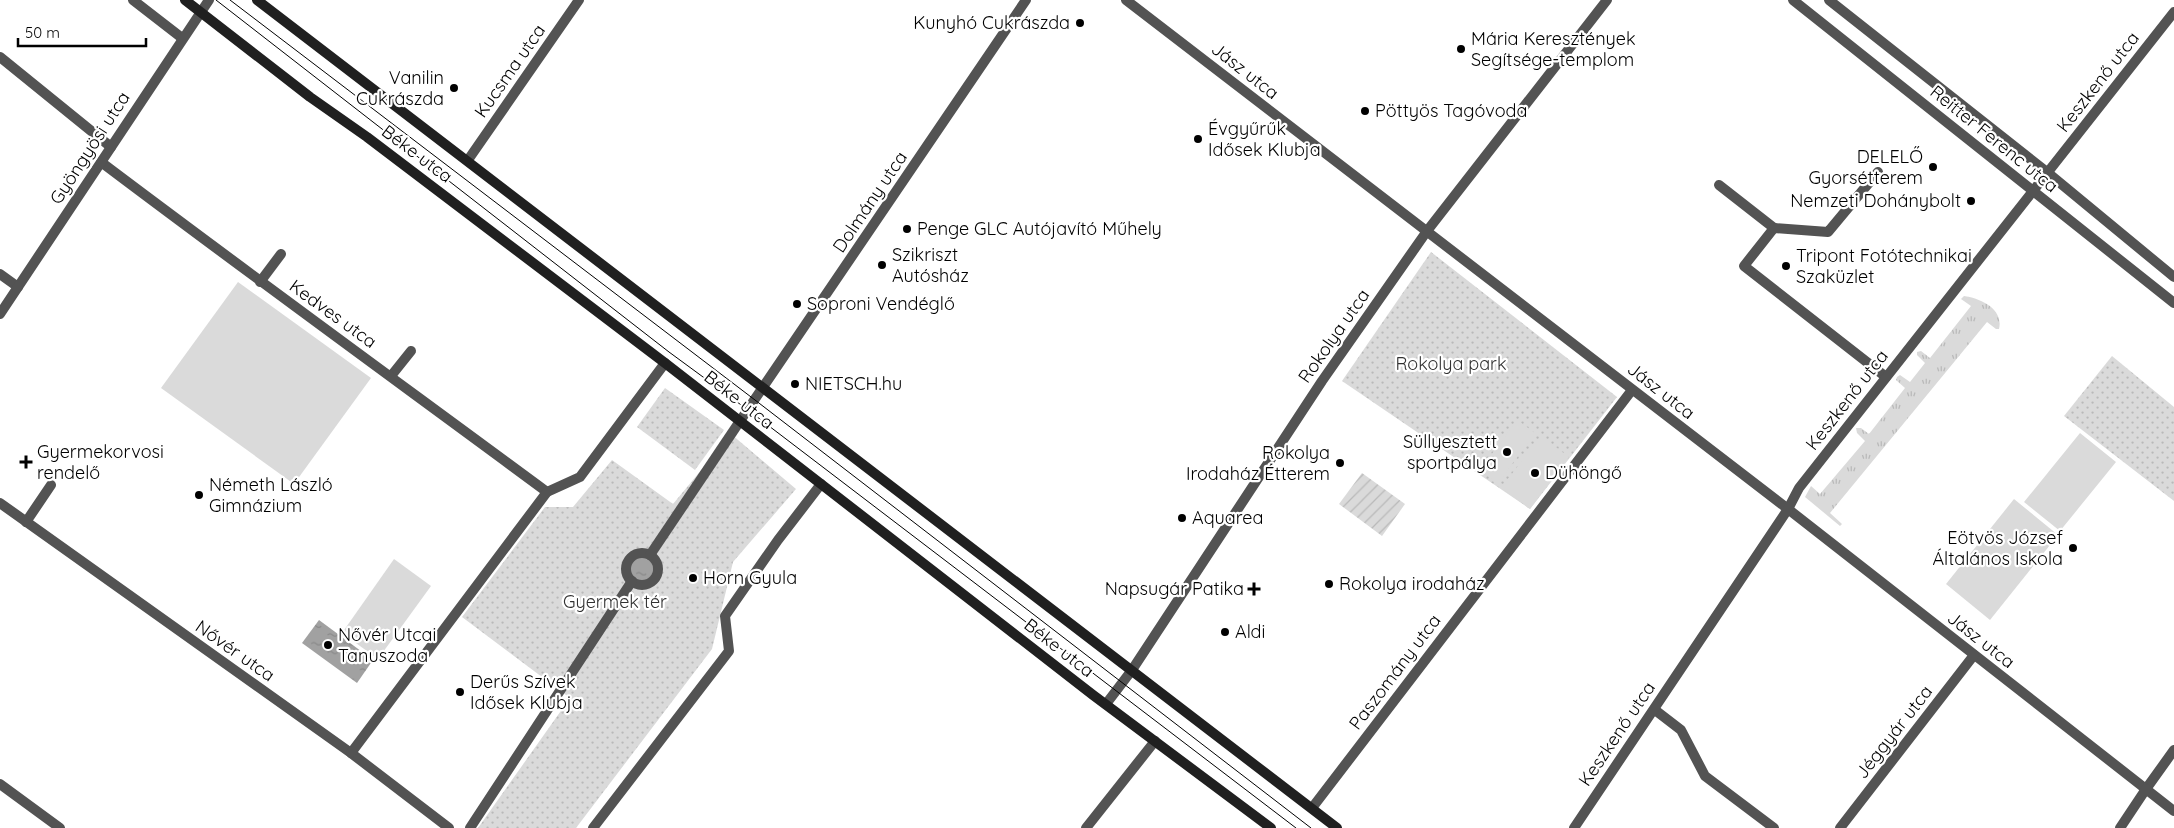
<svg xmlns="http://www.w3.org/2000/svg" width="2174" height="828" viewBox="0 0 2174 828" font-family="Quicksand,sans-serif">
<style>
.grass{fill:url(#grass-tufts)}
.park{fill:url(#park-dots)}
.garden{fill:url(#garden-furrows)}
.pitch{fill:#dadada}
.water{fill:url(#water-ripples)}
.lines{fill:none;stroke-linecap:round;stroke-linejoin:round}
.service{stroke:#535353;stroke-width:10}
.pedestrian{stroke:#535353;stroke-width:10}
.minor{stroke:#535353;stroke-width:10}
.tertiary{stroke:#535353;stroke-width:10}
.secondary{stroke:#202020;stroke-width:10}
.tram{stroke:#000;stroke-width:1}
.poi-dot{fill:#000;stroke:#fff;stroke-width:2}
.labels{text-anchor:middle;stroke-width:4.5;stroke-linejoin:round;paint-order:stroke}
.poi-label{font-size:18px;fill:#000;stroke:#fff;text-anchor:start}
.street-label{font-size:18px;fill:#000;stroke:#fff}
.park-label{font-size:18px;fill:#313131;stroke:#fff}
</style>
<defs>
<pattern id="grass-tufts" width="24" height="20" patternUnits="userSpaceOnUse" patternTransform="scale(1.25)"><rect width="24" height="20" fill="#dadada"/><path d="M3 7l-1-3M5 7V3M7 7l1-3M15 17l-1-3M17 17v-4M19 17l1-3" fill="none" stroke="#b9b9b9"/></pattern>
<pattern id="park-dots" width="8" height="8" patternUnits="userSpaceOnUse" patternTransform="scale(1.25)"><rect width="8" height="8" fill="#dadada"/><path d="M2 2h.1M6 6h.1" fill="none" stroke="#b9b9b9" stroke-width="1.8" stroke-linecap="round"/></pattern>
<pattern id="garden-furrows" width="10" height="10" patternUnits="userSpaceOnUse" patternTransform="scale(1.25)"><rect width="10" height="10" fill="#dadada"/><path d="M-1 1l2-2M0 10L10 0M9 11l2-2" fill="none" stroke="#b9b9b9"/></pattern>
<pattern id="water-ripples" width="26" height="14" patternUnits="userSpaceOnUse" patternTransform="scale(1.25)"><rect width="26" height="14" fill="#a1a1a1"/><path d="M2 4q2-2 4 0t4 0M15 11q2-2 4 0t4 0" fill="none" stroke="#898989"/></pattern>
</defs>
<rect width="100%" height="100%" fill="#fff"/>
<path class="grass" d="M 1964,296 C 1980,298 2004,309 1999,329 L 1996,329 L 1987,322 L 1830,513 L 1842,524 L 1840,526 L 1805,497 L 1811,486 L 1820,494 L 1865,441 L 1857,433 L 1856,428 L 1861,428 L 1869,434 L 1905,388 L 1896,380 L 1897,377 L 1900,375 L 1910,382 L 1925,363 L 1917,355 L 1917,352 L 1921,351 L 1930,358 L 1971,306 L 1961,299 Z"/>
<g class="park">
<path d="M 1431,252 L 1617,397 L 1530,509 L 1342,381 Z"/>
<path d="M 2112,356 L 2174,407 L 2174,501 L 2064,416 Z"/>
<path d="M 665,388 L 724,430 L 695,470 L 637,427 Z"/>
<path d="M 731,434 L 796,489 L 733,562 L 712,649 L 576,828 L 478,828 L 570,698 L 462,617 L 545,507 L 573,507 L 612,460 L 673,504 Z"/>
</g>
<path class="garden" d="M 1362,473 L 1405,504 L 1382,536 L 1339,504 Z"/>
<g class="pitch">
<path d="M 238,282 L 371,378 L 294,484 L 161,388 Z"/>
<path d="M 1517,420 L 1535,433 L 1498,483 L 1480,470 Z"/>
<path d="M 2080,433 L 2116,462 L 2060,531 L 2024,502 Z"/>
<path d="M 1541,436 L 1569,457 L 1530,509 L 1501,488 Z"/>
<path d="M 2014,499 L 2058,535 L 1990,620 L 1946,584 Z"/>
<path d="M 394,559 L 431,586 L 378,659 L 342,633 Z"/>
</g>
<g class="water">
<circle cx="641" cy="569" r="12"/>
<path d="M 319,620 L 373,660 L 357,683 L 302,643 Z"/>
</g>
<g class="lines">
<g class="service">
<path d="M 1719,185 L 1774,228 L 1744,266 L 1886,377"/>
<path d="M 1774,228 L 1828,232 L 1878,172"/>
<path d="M 391,376 L 411,351"/>
<path d="M 26,522 L 51,485"/>
</g>
<g class="pedestrian">
<circle cx="642" cy="569" r="16"/>
<path d="M 650,555 L 740,421"/>
<path d="M 2146,789 L 2174,750"/>
<path d="M 470,828 L 632,581"/>
</g>
<g class="minor">
<path d="M 133,0 L 182,38"/>
<path d="M 1126,0 L 1788,509 L 2174,811"/>
<path d="M 0,57 L 111,147"/>
<path d="M 468,160 L 579,0"/>
<path d="M 101,162 C 248,273 398,382 547,492"/>
<path d="M 0,274 L 18,287"/>
<path d="M 260,282 L 281,254"/>
<path d="M 0,314 L 209,0"/>
<path d="M 740,421 L 1026,0"/>
<path d="M 0,503 L 351,753 L 449,828"/>
<path d="M 1106,704 L 1132,670 L 1322,381 L 1427,231 L 1607,0"/>
<path d="M 1655,710 L 1681,730 L 1705,776 L 1774,828"/>
<path d="M 351,753 L 547,492 L 580,477 L 665,363"/>
<path d="M 0,784 L 60,828"/>
<path d="M 1312,808 L 1632,390"/>
<path d="M 593,828 L 729,651 L 725,616 L 778,540 L 821,484"/>
<path d="M 1086,828 L 1155,741"/>
<path d="M 1574,828 L 1788,509 L 1799,488 L 2174,12"/>
<path d="M 1840,828 L 1974,655"/>
<path d="M 2120,828 L 2146,789"/>
</g>
<g class="tertiary">
<path d="M 1793,0 L 2174,303"/>
<path d="M 1829,0 L 2048,173 L 2174,277"/>
</g>
<g class="secondary">
<path d="M 185,0 L 310,97 L 367,137 L 665,363 L 1093,695 L 1271,828"/>
<path d="M 257,0 L 1337,828"/>
</g>
<g class="tram">
<path d="M 216,0 L 669,352 L 748,410 L 1296,828"/>
<path d="M 230,0 L 755,400 L 1311,828"/>
</g>
</g>
<g class="poi-dot">
<circle cx="1080" cy="23" r="5"/>
<circle cx="1461" cy="49" r="5"/>
<circle cx="454" cy="88" r="5"/>
<circle cx="1365" cy="111" r="5"/>
<circle cx="1198" cy="139" r="5"/>
<circle cx="1933" cy="167" r="5"/>
<circle cx="1971" cy="201" r="5"/>
<circle cx="907" cy="229" r="5"/>
<circle cx="882" cy="265" r="5"/>
<circle cx="1786" cy="266" r="5"/>
<circle cx="797" cy="304" r="5"/>
<circle cx="795" cy="384" r="5"/>
<circle cx="1507" cy="452" r="5"/>
<path d="M23.5 454.5h5v5h5v5h-5v5h-5v-5h-5v-5h5z"/>
<circle cx="1340" cy="463" r="5"/>
<circle cx="1535" cy="473" r="5"/>
<circle cx="199" cy="495" r="5"/>
<circle cx="1182" cy="518" r="5"/>
<circle cx="2073" cy="548" r="5"/>
<circle cx="693" cy="578" r="5"/>
<circle cx="1329" cy="584" r="5"/>
<path d="M1251.5 581.5h5v5h5v5h-5v5h-5v-5h-5v-5h5z"/>
<circle cx="1225" cy="632" r="5"/>
<circle cx="328" cy="645" r="5"/>
<circle cx="460" cy="692" r="5"/>
</g>
<g class="labels">
<g class="poi-label">
<text x="1070" y="29" text-anchor="end">Kunyhó Cukrászda</text>
<text x="1471" y="45">Mária Keresztények<tspan x="1471" dy="21">Segítsége-templom</tspan></text>
<text x="444" y="84" text-anchor="end">Vanilin<tspan x="444" dy="21">Cukrászda</tspan></text>
<text x="1375" y="117">Pöttyös Tagóvoda</text>
<text x="1208" y="135">Évgyűrűk<tspan x="1208" dy="21">Idősek Klubja</tspan></text>
<text x="1923" y="163" text-anchor="end">DELELŐ<tspan x="1923" dy="21">Gyorsétterem</tspan></text>
<text x="1961" y="207" text-anchor="end">Nemzeti Dohánybolt</text>
<text x="917" y="235">Penge GLC Autójavító Műhely</text>
<text x="892" y="261">Szikriszt<tspan x="892" dy="21">Autósház</tspan></text>
<text x="1796" y="262">Tripont Fotótechnikai<tspan x="1796" dy="21">Szaküzlet</tspan></text>
<text x="807" y="310">Soproni Vendéglő</text>
<text x="805" y="390">NIETSCH.hu</text>
<text x="1497" y="448" text-anchor="end">Süllyesztett<tspan x="1497" dy="21">sportpálya</tspan></text>
<text x="37" y="458">Gyermekorvosi<tspan x="37" dy="21">rendelő</tspan></text>
<text x="1330" y="459" text-anchor="end">Rokolya<tspan x="1330" dy="21">Irodaház Étterem</tspan></text>
<text x="1545" y="479">Dühöngő</text>
<text x="209" y="491">Németh László<tspan x="209" dy="21">Gimnázium</tspan></text>
<text x="1192" y="524">Aquarea</text>
<text x="2063" y="544" text-anchor="end">Eötvös József<tspan x="2063" dy="21">Általános Iskola</tspan></text>
<text x="703" y="584">Horn Gyula</text>
<text x="1339" y="590">Rokolya irodaház</text>
<text x="1244" y="595" text-anchor="end">Napsugár Patika</text>
<text x="1235" y="638">Aldi</text>
<text x="338" y="641">Nővér Utcai<tspan x="338" dy="21">Tanuszoda</tspan></text>
<text x="470" y="688">Derűs Szívek<tspan x="470" dy="21">Idősek Klubja</tspan></text>
</g>
<g class="street-label">
<text transform="translate(510 71) rotate(-55)" y="6">Kucsma utca</text>
<text transform="translate(1245 71) rotate(38)" y="6">Jász utca</text>
<text transform="translate(2098 82) rotate(-52)" y="6">Keszkenő utca</text>
<text transform="translate(1994 139) rotate(39)" y="6">Reitter Ferenc utca</text>
<text transform="translate(90 148) rotate(-57)" y="6">Gyöngyösi utca</text>
<text transform="translate(417 154) rotate(37)" y="6">Béke utca</text>
<text transform="translate(870 202) rotate(-56)" y="6">Dolmány utca</text>
<text transform="translate(333 314) rotate(36)" y="6">Kedves utca</text>
<text transform="translate(1334 336) rotate(-55)" y="6">Rokolya utca</text>
<text transform="translate(1661 391) rotate(38)" y="6">Jász utca</text>
<text transform="translate(739 400) rotate(38)" y="6">Béke utca</text>
<text transform="translate(1847 400) rotate(-52)" y="6">Keszkenő utca</text>
<text transform="translate(1981 640) rotate(38)" y="6">Jász utca</text>
<text transform="translate(1059 648) rotate(38)" y="6">Béke utca</text>
<text transform="translate(235 651) rotate(35)" y="6">Nővér utca</text>
<text transform="translate(1395 672) rotate(-53)" y="6">Paszomány utca</text>
<text transform="translate(1894 732) rotate(-52)" y="6">Jéggyár utca</text>
<text transform="translate(1617 734) rotate(-56)" y="6">Keszkenő utca</text>
</g>
<g class="park-label">
<text x="1451" y="370">Rokolya park</text>
<text x="615" y="608">Gyermek tér</text>
</g>
</g>
<path d="M18 38v8h128v-8" fill="none" stroke="#000000" stroke-width="2.5"/>
<text x="25" y="38" font-size="15" fill="#000000" stroke="#ffffff" stroke-width="4" paint-order="stroke">50 m</text>
</svg>
